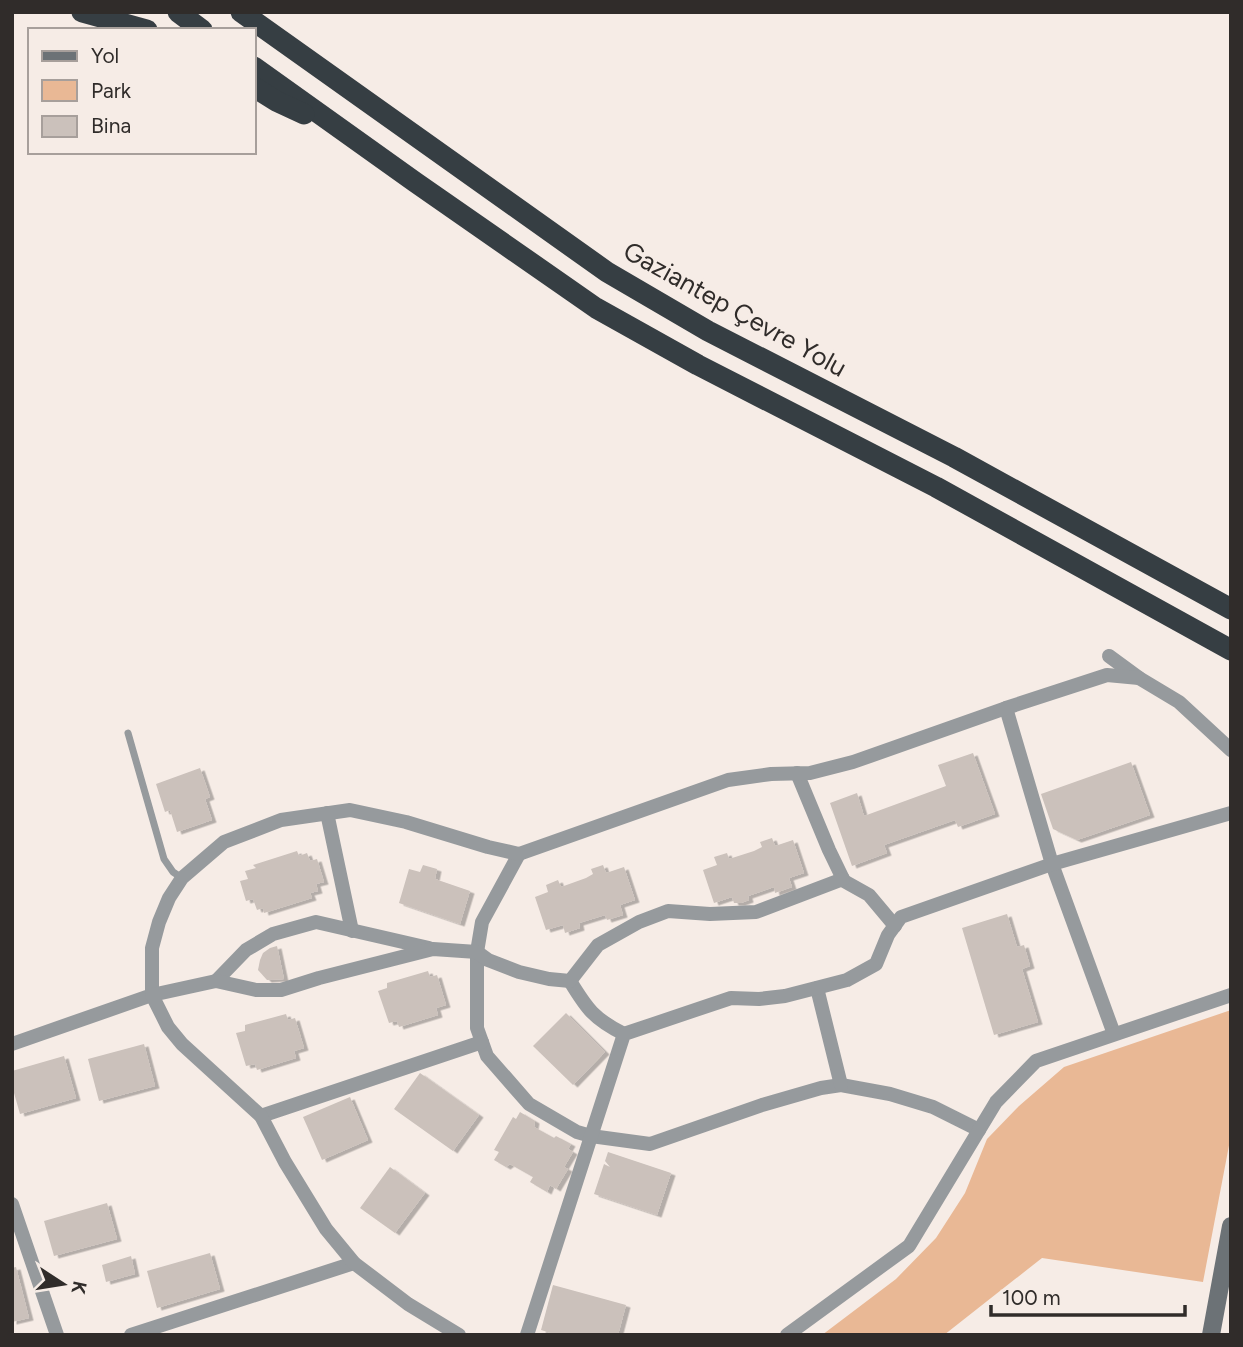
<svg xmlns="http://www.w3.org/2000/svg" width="1243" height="1347" viewBox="0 0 1243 1347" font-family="Figtree,sans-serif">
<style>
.green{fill:#e9b895}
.building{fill:#cbc1bb;filter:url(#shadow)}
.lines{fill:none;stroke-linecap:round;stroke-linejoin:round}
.lane{stroke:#969a9d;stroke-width:7}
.street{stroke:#969a9d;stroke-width:14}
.secondary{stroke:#6c7276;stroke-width:18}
.highway{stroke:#363e43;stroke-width:21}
.labels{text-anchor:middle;stroke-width:6;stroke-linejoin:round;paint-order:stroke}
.street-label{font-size:26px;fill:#302c2a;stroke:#f6ece6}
</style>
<defs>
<filter id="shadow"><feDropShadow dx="4.5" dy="2.5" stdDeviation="0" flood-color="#0004"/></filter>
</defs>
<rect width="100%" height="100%" fill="#f6ece6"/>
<path class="green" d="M 1231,1010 L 1231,1135 L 1203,1282 L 1042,1258 L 944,1335 L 822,1335 L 896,1279 L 936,1238 L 965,1193 L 987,1139 L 1019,1106 L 1064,1067 Z"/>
<g class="building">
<path d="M 973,753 L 995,814 L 958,827 L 955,820 L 884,845 L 887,853 L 852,866 L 830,803 L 857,793 L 864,816 L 946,786 L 938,765 Z"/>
<path d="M 1131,762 L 1150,815 L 1077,840 L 1053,829 L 1041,794 Z"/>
<path d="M 200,768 L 210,797 L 205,799 L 212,820 L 177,832 L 170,810 L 165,812 L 156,784 Z"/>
<path d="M 772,838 L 775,846 L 793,840 L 804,873 L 789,878 L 792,887 L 775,893 L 774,887 L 748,896 L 749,900 L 741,903 L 734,903 L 732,897 L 714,903 L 703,870 L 717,865 L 714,857 L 727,853 L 729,859 L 754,851 L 762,847 L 760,842 Z"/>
<path d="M 297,851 L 299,856 L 307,853 L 310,861 L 317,859 L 324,882 L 316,884 L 318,891 L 310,893 L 312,898 L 264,913 L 263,908 L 257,910 L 253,899 L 246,901 L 240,881 L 248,879 L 245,871 L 256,868 L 253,865 Z"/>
<path d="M 423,865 L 437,869 L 435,879 L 470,891 L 460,924 L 399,903 L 409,869 L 420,872 Z"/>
<path d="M 603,865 L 606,873 L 624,867 L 635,900 L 620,905 L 623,915 L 607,920 L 605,915 L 579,923 L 580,928 L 565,933 L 563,925 L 546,930 L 535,897 L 548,892 L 546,885 L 558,880 L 561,887 L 586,878 L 593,874 L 591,869 Z"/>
<path d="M 1007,914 L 1017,947 L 1024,945 L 1030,966 L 1022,969 L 1038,1022 L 994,1035 L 962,928 Z"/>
<path d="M 277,946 L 284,979 L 267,980 L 258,970 L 260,960 L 263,953 L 270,948 Z"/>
<path d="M 428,971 L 430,977 L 437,975 L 446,1005 L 436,1008 L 438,1015 L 399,1027 L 397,1021 L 389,1023 L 378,991 L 387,988 L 387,983 Z"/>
<path d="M 566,1013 L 605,1052 L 573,1085 L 533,1046 Z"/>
<path d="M 286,1014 L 288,1020 L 295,1018 L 304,1048 L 294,1051 L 296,1058 L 257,1070 L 255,1064 L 246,1066 L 236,1033 L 245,1031 L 245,1025 Z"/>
<path d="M 144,1044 L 155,1086 L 99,1101 L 88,1059 Z"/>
<path d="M 64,1056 L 76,1098 L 20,1114 L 12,1086 L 12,1071 Z"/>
<path d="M 420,1073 L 479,1115 L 453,1151 L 394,1109 Z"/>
<path d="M 350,1097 L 368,1140 L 322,1160 L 303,1117 Z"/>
<path d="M 520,1112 L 535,1121 L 534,1127 L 554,1138 L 556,1136 L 571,1144 L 568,1149 L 573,1152 L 564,1167 L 568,1169 L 556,1189 L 550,1185 L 547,1192 L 530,1182 L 533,1177 L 510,1164 L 506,1167 L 494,1160 L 499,1152 L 494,1150 L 513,1117 L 516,1119 Z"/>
<path d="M 608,1152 L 671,1173 L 657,1215 L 594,1194 L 604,1164 L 610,1167 L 605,1161 Z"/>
<path d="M 390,1167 L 425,1193 L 395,1233 L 360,1208 Z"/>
<path d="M 107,1203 L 117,1239 L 54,1256 L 44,1221 Z"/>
<path d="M 210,1253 L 220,1289 L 157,1308 L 147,1271 Z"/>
<path d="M 131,1256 L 135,1274 L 106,1282 L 102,1265 Z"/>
<path d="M 16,1267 L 29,1318 L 12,1322 L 12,1268 Z"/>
<path d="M 553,1285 L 626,1305 L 618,1335 L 558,1335 L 541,1330 Z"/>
</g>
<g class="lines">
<path class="lane" d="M 128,733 L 164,859 L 173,872 L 182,878"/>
<g class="street">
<path d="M 1109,656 L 1139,678"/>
<path d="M 1006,708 L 1052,864 L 1114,1034"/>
<path d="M 797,773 L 829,850 L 844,881 L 869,895 L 895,926"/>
<path d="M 327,813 L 352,931"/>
<path d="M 519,854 L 482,922 L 477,952 L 477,1028 L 487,1056 L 529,1104 L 577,1132 L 591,1136 L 650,1144 L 762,1105 L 821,1088 L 841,1085 L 890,1094 L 933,1107 L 979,1130"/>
<path d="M 216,981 L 246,950 L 273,934 L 316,922 L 429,948"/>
<path d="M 570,981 C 587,1009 594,1019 624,1034"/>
<path d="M 817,988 L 841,1085"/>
<path d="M 12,1044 L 152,995 L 152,948 L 159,922 L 169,898 L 182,878 L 224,842 L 281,820 L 350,810 L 406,822 L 488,847 L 519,854 L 728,780 L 771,774 L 810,773 L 853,762 L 1006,708 L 1107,675 L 1139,678 L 1179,702 L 1231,750"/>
<path d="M 261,1116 L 482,1042"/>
<path d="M 12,1204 L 57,1335"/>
<path d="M 131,1335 L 354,1263"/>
<path d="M 459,1335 L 408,1304 L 354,1263 L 326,1229 L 285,1162 L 261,1116 L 182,1044 L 168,1027 L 152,995 L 216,981 L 256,990 L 281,990 L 319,978 L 433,949 L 477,952 L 488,960 L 519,972 L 549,979 L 570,981 L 598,945 L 639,922 L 668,911 L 710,914 L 756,912 L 843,879"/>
<path d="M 527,1335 L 624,1034 L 731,998 L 759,999 L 785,996 L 847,980 L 876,964 L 888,935 L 901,917 L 1052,864 L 1231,813"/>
<path d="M 787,1335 L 909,1246 L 996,1102 L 1036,1061 L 1231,995"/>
</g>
<path class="secondary" d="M 1211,1335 L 1231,1226"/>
<g class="highway">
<path d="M 82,12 L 147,30"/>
<path d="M 178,12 L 202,30"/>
<path d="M 241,12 L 607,272 L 708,331 L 954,457 L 1231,609"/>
<path d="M 254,67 L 415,182 L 596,308 L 698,365 L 936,487 L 1231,650"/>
<path d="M 254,87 L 276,101 L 304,114"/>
</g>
</g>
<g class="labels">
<g class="street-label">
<text transform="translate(735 309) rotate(29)" y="9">Gaziantep Çevre Yolu</text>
</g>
</g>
<rect width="1243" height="1347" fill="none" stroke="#302c2a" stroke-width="28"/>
<rect x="28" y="28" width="228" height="126" fill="#f6ece6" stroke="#a79f9b" stroke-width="2"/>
<rect x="42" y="51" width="35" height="10" fill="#6c7276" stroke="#a79f9b" stroke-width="2"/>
<text x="91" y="63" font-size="21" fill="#302c2a">Yol</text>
<rect x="42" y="80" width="35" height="21" fill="#e9b895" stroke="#a79f9b" stroke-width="2"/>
<text x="91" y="98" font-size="21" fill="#302c2a">Park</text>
<rect x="42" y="116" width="35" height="21" fill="#cbc1bb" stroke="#a79f9b" stroke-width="2"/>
<text x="91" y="133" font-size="21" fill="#302c2a">Bina</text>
<g transform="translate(63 1284) rotate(102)" stroke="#f6ece6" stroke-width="5" paint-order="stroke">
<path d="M0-5L12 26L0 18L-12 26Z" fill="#302c2a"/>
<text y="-10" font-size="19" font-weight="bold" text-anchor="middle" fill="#302c2a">K</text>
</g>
<path d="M991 1305v10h194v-10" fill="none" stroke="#302c2a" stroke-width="3.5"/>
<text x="1002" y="1305" font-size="21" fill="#302c2a" stroke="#f6ece6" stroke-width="5" paint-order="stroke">100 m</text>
</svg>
